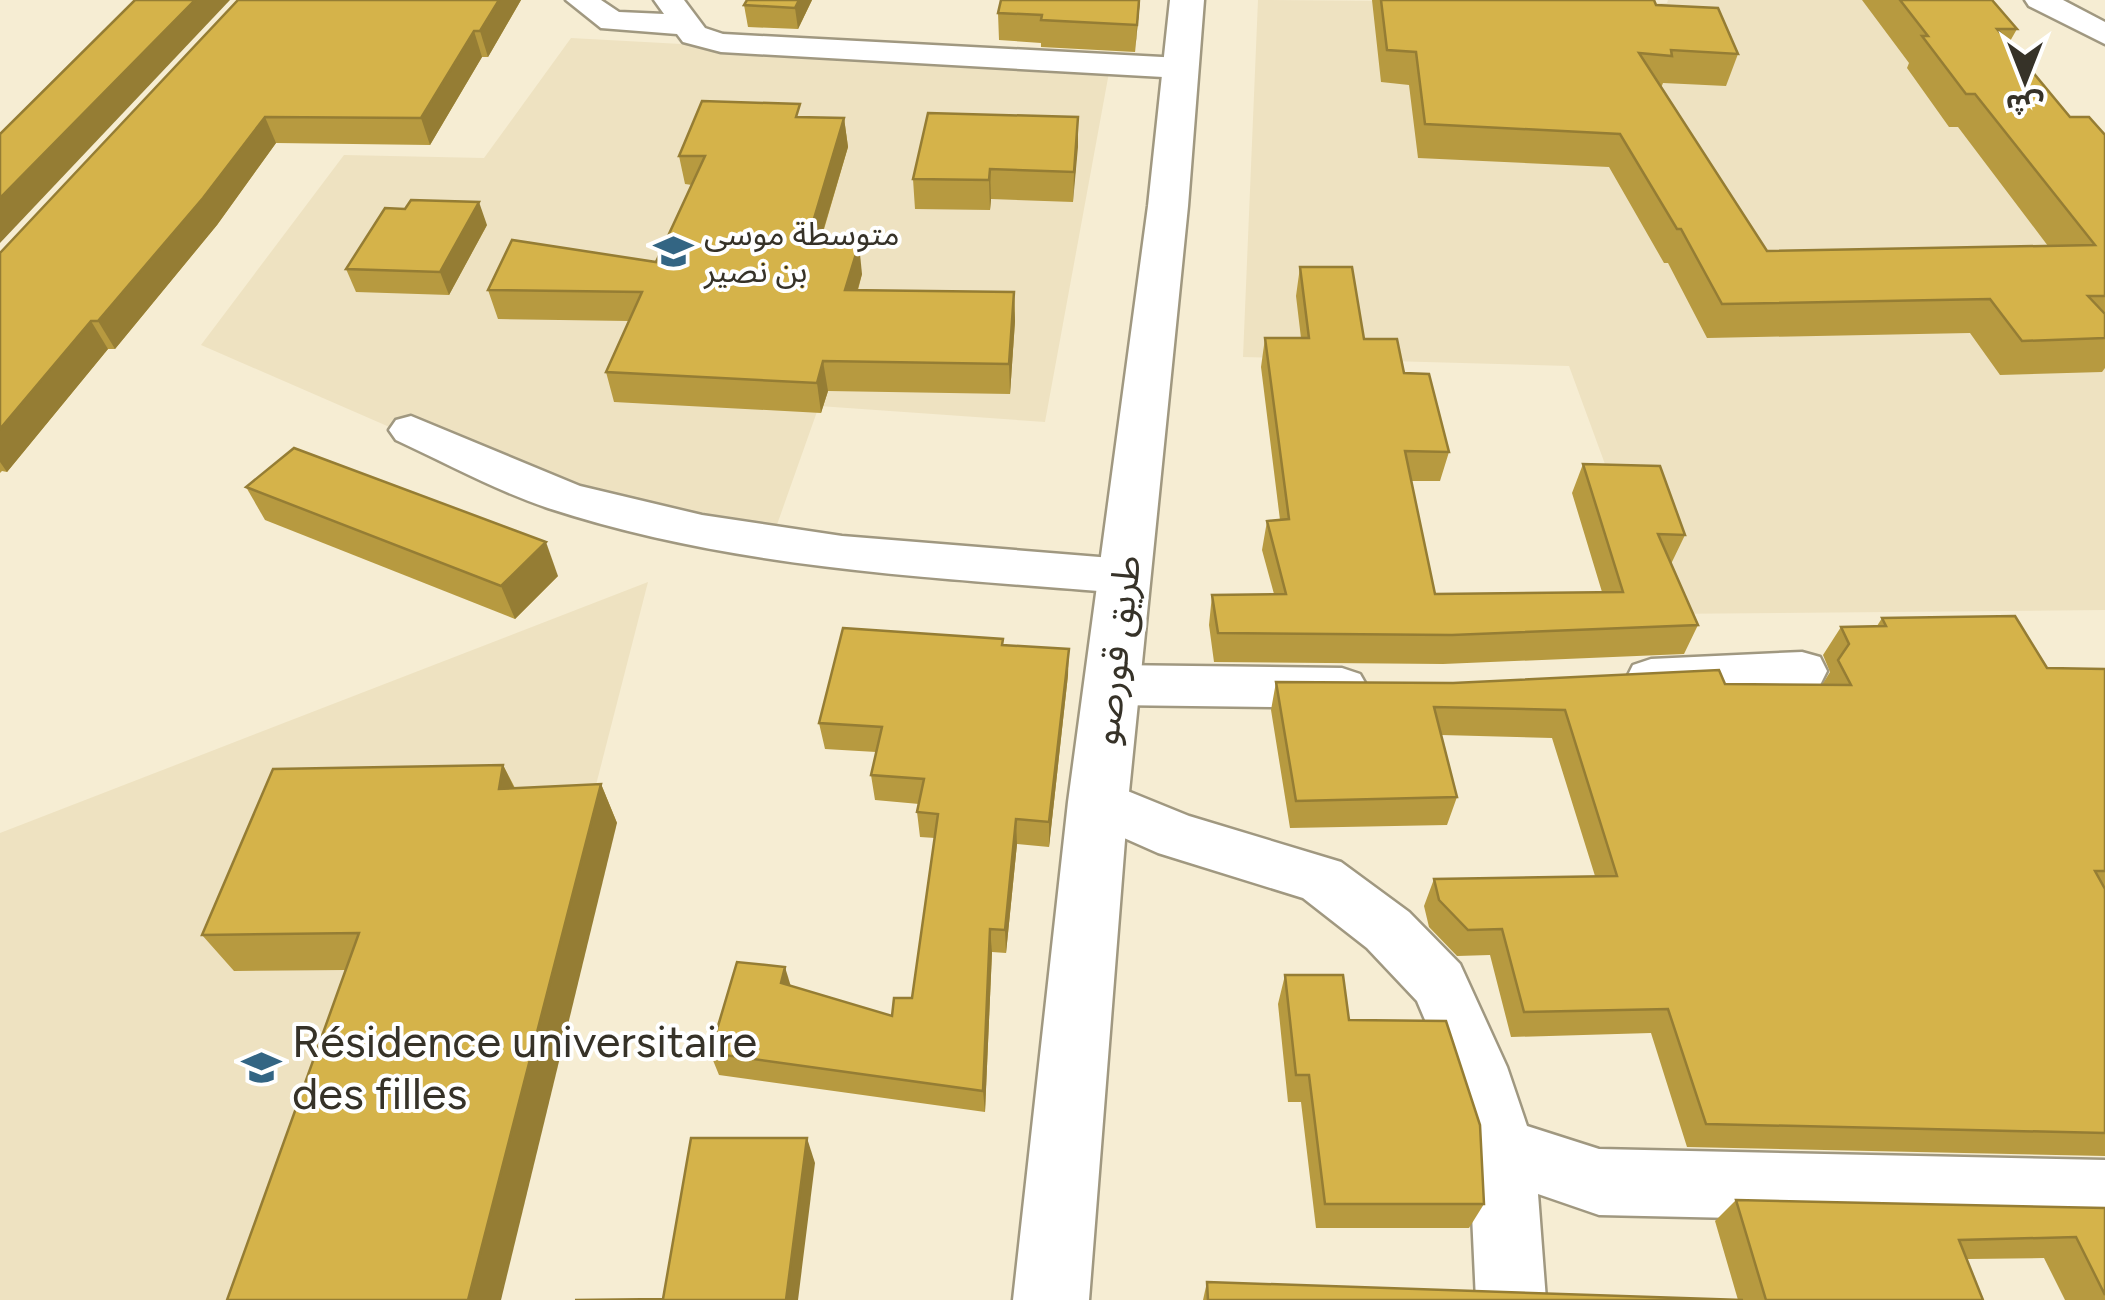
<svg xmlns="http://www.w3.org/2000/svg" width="2105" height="1300" viewBox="0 0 2105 1300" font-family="Figtree,'Noto Sans Arabic',sans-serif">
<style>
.built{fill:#eee2c1}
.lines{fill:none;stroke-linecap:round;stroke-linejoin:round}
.minor-casing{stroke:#a09880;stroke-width:5}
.secondary-casing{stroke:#a09880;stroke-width:5}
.minor{fill:#fff;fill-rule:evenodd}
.secondary{fill:#fff;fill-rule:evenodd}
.wall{fill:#b79a40}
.shaded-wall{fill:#957d34}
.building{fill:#d5b34a;stroke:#957d34;stroke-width:2.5}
.labels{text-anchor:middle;stroke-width:8;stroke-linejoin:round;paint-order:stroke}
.far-poi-label{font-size:32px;fill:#363228;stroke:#fff;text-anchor:start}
.street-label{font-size:38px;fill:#363228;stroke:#fff}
.near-poi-label{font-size:45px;fill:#363228;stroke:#fff;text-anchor:start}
</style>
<rect width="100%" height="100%" fill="#f6edd3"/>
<g class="built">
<path d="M 1258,0 L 1667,3 L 1668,0 L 1951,0 L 2105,197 L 2105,610 L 1660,614 L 1569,366 L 1243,357 Z"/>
<path d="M 571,38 L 1110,67 L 1045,422 L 819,406 L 768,550 L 479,466 L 201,345 L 344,155 L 484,158 Z"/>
<path d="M 648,582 L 464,1300 L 0,1300 L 0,833 Z"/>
</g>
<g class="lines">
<defs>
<g id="minor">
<path d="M 566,0 L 601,0 L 619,12 L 664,14 L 654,0 L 684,0 L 705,28 L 723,34 L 1181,58 L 1192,61 L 1197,68 L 1192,75 L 1181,78 L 721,52 L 683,42 L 677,34 L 601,28 Z"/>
<path d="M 2025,0 L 2063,0 L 2105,22 L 2105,44 L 2029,6 Z"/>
<path d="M 411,416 L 580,486 L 702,515 L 842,536 L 1124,559 L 1141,564 L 1148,576 L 1141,588 L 1124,593 C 930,577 734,569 548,508 C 495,490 446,463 396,440 L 389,430 L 396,420 Z"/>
<path d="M 1802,652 L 1820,657 L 1827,671 L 1820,685 L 1802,690 L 1651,699 L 1633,693 L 1626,679 L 1633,665 L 1651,659 Z"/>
<path d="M 1112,665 L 1342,668 L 1360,674 L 1368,688 L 1360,702 L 1342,708 L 1112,705 L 1094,699 L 1086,685 L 1094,671 Z"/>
<path d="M 1098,779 L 1189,816 L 1341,862 L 1409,912 L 1460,964 L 1507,1067 L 1527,1126 L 1599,1149 L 2105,1160 L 2105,1226 L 1599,1215 L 1538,1194 L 1546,1300 L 1476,1300 L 1469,1150 L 1445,1067 L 1417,1001 L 1367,948 L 1303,898 L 1158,853 L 1079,818 L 1071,802 L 1079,786 Z"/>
</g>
<path id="secondary" d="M 1170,0 L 1204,0 L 1188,206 L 1128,802 L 1089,1300 L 1013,1300 L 1068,802 L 1148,206 Z"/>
</defs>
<use href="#minor" class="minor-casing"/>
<use href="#secondary" class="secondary-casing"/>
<use href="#minor" class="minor"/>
<use href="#secondary" class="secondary"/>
</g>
<g class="wall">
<path d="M 238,0 L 521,0 L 488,57 L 482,57 L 430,145 L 276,143 L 217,225 L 115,349 L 108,349 L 7,472 L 2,471 L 0,473 L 0,253 Z"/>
<path d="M 747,0 L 812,0 L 798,29 L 748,27 L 744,5 Z"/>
<path d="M 1001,0 L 1140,0 L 1135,52 L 1041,47 L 1041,43 L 999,40 L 998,13 Z"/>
<path d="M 1372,0 L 1654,0 L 1656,5 L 1738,54 L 1726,86 L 1663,83 L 1661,88 L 1767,251 L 2048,246 L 1958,127 L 1949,127 L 1907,68 L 1909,63 L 1862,0 L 1992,0 L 2017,29 L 2009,43 L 2070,117 L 2105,135 L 2105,368 L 2102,372 L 2000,375 L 1970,333 L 1707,338 L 1668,263 L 1664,263 L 1609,167 L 1418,158 L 1409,85 L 1381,82 Z"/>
<path d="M 802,117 L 844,118 L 848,147 L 820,243 L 862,274 L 858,290 L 1014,292 L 1015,321 L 1010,394 L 828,391 L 821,413 L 614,402 L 606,372 L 629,321 L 498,319 L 488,290 L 656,262 L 692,185 L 685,184 L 679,156 Z"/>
<path d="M 1078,117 L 1073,202 L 991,199 L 990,210 L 915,209 L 913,179 Z"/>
<path d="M 487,225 L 449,295 L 356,292 L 346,269 Z"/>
<path d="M 1300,267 L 1364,339 L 1404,373 L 1449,452 L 1440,481 L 1411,481 L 1435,594 L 1602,592 L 1572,493 L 1583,464 L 1685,535 L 1671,564 L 1698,625 L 1684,654 L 1443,664 L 1214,662 L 1209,625 L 1212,595 L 1274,594 L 1262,550 L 1267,521 L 1280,520 L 1261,367 L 1265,338 L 1301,338 L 1296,296 Z"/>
<path d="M 246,487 L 558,576 L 515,619 L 265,520 Z"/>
<path d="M 1882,618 L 2047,668 L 2105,669 L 2105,1156 L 1687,1147 L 1651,1033 L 1511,1037 L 1490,955 L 1457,956 L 1429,927 L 1424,906 L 1434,879 L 1595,876 L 1552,738 L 1441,735 L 1457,797 L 1447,825 L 1290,828 L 1271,710 L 1276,682 L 1822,685 L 1830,672 L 1823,655 L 1841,627 L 1877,626 Z"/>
<path d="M 1003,645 L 1068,675 L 1049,847 L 1017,844 L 1006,953 L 992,952 L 985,1112 L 719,1075 L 710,1053 L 791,986 L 892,1016 L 912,998 L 935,838 L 920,837 L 917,812 L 919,804 L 875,800 L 871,775 L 876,752 L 825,749 L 819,723 Z"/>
<path d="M 503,765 L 515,788 L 601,784 L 617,823 L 345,970 L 234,971 L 202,935 Z"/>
<path d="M 1285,975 L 1349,1020 L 1484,1204 L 1469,1228 L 1316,1228 L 1301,1102 L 1288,1102 L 1278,1004 Z"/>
<path d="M 1736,1200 L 2105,1208 L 2105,1300 L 2065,1300 L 2044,1258 L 1967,1259 L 1983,1300 L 1208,1300 L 1738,1300 L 1715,1221 Z"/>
<path d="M 1207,1282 L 1208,1300 L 1203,1300 Z"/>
</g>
<g class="shaded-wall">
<path d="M 195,0 L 230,0 L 0,243 L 0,198 Z"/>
<path d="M 499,0 L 521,0 L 488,57 L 480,31 Z"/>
<path d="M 799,0 L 812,0 L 798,29 L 795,8 Z"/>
<path d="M 1139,0 L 1140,0 L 1135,52 L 1137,25 Z"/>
<path d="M 474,31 L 482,57 L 430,145 L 421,118 Z"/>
<path d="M 265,117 L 276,143 L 217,225 L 115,349 L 98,321 Z"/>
<path d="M 1078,117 L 1078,147 L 1073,202 L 1074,172 Z"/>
<path d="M 844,118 L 848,147 L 811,271 L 807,242 Z"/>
<path d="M 990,169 L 991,199 L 990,210 L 989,180 Z"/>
<path d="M 479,202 L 487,225 L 449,295 L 440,272 Z"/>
<path d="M 859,244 L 862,274 L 849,319 L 845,290 Z"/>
<path d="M 1014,292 L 1015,321 L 1010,394 L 1009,364 Z"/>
<path d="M 91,321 L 108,349 L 7,472 L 0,462 L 0,429 Z"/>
<path d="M 823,361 L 828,391 L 821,413 L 817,383 Z"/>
<path d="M 546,542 L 558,576 L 515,619 L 501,586 Z"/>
<path d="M 1069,649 L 1068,675 L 1049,847 L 1049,822 Z"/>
<path d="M 503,765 L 522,804 L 499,789 Z"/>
<path d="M 601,784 L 617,823 L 501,1300 L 468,1300 Z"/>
<path d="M 1016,819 L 1017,844 L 1006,953 L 1005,930 Z"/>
<path d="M 990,929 L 992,952 L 985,1112 L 983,1091 Z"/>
<path d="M 785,967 L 792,990 L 781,983 Z"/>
<path d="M 807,1138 L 815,1163 L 798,1300 L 786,1300 Z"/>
</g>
<g class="building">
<path d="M 135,0 L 195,0 L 0,198 L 0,134 Z"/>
<path d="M 238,0 L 499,0 L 480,31 L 474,31 L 421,118 L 265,117 L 203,198 L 98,321 L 91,321 L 0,429 L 0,253 Z"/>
<path d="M 747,0 L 799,0 L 795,8 L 744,5 Z"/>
<path d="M 1001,0 L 1139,0 L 1137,25 L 1041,20 L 1042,15 L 998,13 Z"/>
<path d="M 1381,0 L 1654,0 L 1656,5 L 1718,8 L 1738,54 L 1671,50 L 1672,56 L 1639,53 L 1767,251 L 2095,245 L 1975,94 L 1966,94 L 1922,36 L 1928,36 L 1900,0 L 1992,0 L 2017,29 L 1997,29 L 2070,117 L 2089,117 L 2105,135 L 2105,296 L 2088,296 L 2105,314 L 2105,338 L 2022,341 L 1990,299 L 1722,304 L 1681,229 L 1677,229 L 1620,134 L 1425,124 L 1416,52 L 1387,50 Z"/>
<path d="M 702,101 L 800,104 L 796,117 L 844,118 L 807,242 L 859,244 L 845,290 L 1014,292 L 1009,364 L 823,361 L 817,383 L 606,372 L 642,292 L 488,290 L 512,240 L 656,262 L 705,156 L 679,156 Z"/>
<path d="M 928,113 L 1078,117 L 1074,172 L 990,169 L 989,180 L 913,179 Z"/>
<path d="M 411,200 L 479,202 L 440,272 L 346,269 L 385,208 L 405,209 Z"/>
<path d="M 1300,267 L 1352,267 L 1364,339 L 1397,339 L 1404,373 L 1429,374 L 1449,452 L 1405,451 L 1435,594 L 1623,592 L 1583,464 L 1660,466 L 1685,535 L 1658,534 L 1698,625 L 1452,635 L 1218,633 L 1212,595 L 1286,594 L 1267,521 L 1289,519 L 1265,338 L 1309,338 Z"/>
<path d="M 294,448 L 546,542 L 501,586 L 246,487 Z"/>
<path d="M 2015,616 L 2047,668 L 2105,669 L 2105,871 L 2095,871 L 2105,889 L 2105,1133 L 1706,1124 L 1668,1009 L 1524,1012 L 1502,929 L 1468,930 L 1439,900 L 1434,879 L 1617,876 L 1565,710 L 1434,707 L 1457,797 L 1296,801 L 1276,682 L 1453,683 L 1719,670 L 1725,684 L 1851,685 L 1838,660 L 1849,644 L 1841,627 L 1886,626 L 1882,618 Z"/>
<path d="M 843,628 L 1003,639 L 1002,645 L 1069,649 L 1049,822 L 1016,819 L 1005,930 L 990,929 L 983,1091 L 710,1053 L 737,962 L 785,967 L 781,983 L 892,1016 L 894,998 L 912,998 L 938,814 L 917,812 L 924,779 L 871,775 L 882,727 L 819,723 Z"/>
<path d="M 503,765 L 499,789 L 601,784 L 468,1300 L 227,1300 L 359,933 L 202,935 L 273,769 Z"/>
<path d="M 1285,975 L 1343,975 L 1349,1020 L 1446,1021 L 1480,1125 L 1484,1204 L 1325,1204 L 1309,1075 L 1296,1075 Z"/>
<path d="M 691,1138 L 807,1138 L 786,1300 L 575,1300 L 663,1299 Z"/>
<path d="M 1736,1200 L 2105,1208 L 2105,1295 L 2076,1237 L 1959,1240 L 1983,1300 L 1766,1300 Z"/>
<path d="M 1207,1282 L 1743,1300 L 1208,1300 Z"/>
</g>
<defs>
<symbol id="school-bare" viewBox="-9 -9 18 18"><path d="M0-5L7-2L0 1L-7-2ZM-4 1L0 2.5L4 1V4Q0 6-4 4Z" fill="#336583" stroke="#fff" stroke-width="2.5" paint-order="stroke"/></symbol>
<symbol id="university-bare" viewBox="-9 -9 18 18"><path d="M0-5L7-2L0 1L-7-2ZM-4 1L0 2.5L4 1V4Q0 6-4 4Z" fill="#336583" stroke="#fff" stroke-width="2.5" paint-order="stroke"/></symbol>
</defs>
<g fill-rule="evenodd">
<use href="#school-bare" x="646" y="224" width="55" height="55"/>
<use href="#university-bare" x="234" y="1040" width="55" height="55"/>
</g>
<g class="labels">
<g class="far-poi-label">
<text x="704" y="245">متوسطة موسى<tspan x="704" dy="37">بن نصير</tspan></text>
</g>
<g class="street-label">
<text transform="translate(1116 650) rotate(-83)" y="13">طريق قورصو</text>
</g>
<g class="near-poi-label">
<text x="292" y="1057">Résidence universitaire<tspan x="292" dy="52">des filles</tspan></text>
</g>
</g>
<g transform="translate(2025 80) rotate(180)" stroke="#ffffff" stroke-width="8" paint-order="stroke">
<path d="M0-8L18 38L0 25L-18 38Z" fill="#363228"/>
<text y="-15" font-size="28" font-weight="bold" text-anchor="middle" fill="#363228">ش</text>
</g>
</svg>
